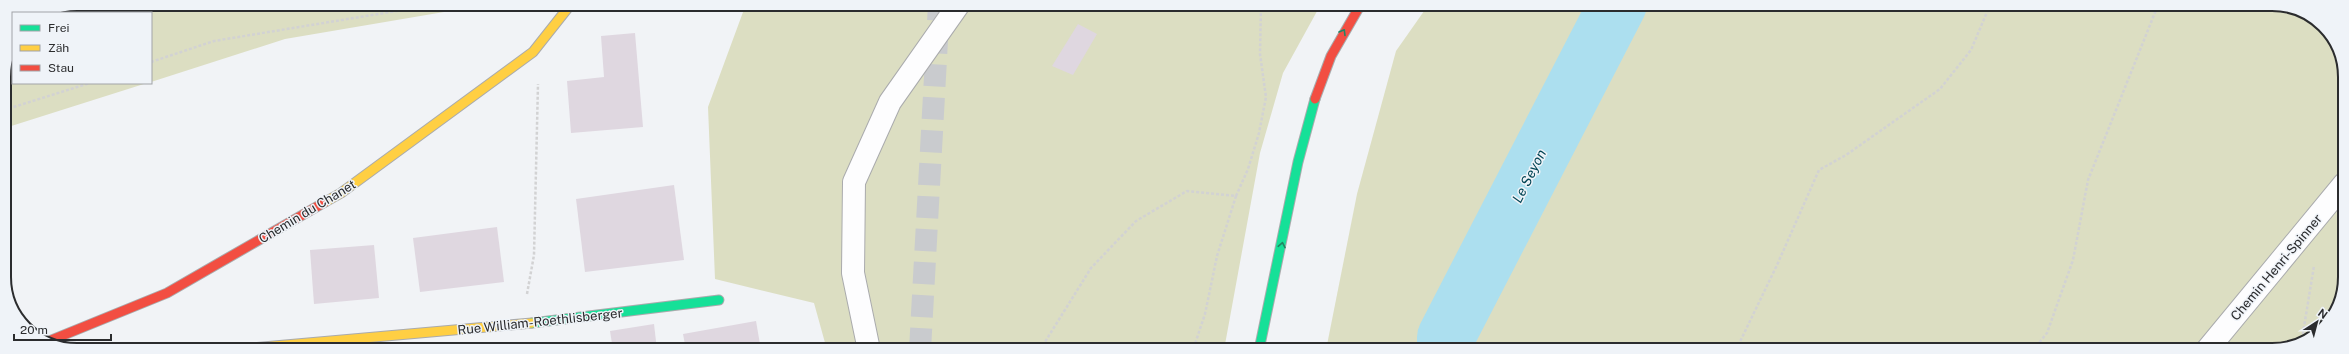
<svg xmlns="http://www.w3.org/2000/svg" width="2349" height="354" viewBox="0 0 2349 354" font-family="'Public Sans',sans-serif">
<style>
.green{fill:#dcdec2}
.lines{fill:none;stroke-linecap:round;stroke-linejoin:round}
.river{stroke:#acdfef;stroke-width:58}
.building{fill:#dfd7e0}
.highway-tunnel{stroke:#c9cbce;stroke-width:22;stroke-dasharray:22 11;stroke-linecap:butt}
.street-casing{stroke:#aaabad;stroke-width:24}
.fast-casing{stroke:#aaabad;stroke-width:11}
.slow-casing{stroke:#aaabad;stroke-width:11}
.jam-casing{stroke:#aaabad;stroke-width:11}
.path{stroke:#d2d2d3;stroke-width:2.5;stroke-dasharray:3 2;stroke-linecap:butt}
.street{stroke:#fdfdfe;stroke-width:22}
.fast{stroke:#16e098;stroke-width:9}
.slow{stroke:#ffcf43;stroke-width:9}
.jam{stroke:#f24e42;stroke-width:9}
.oneway{stroke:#208663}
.labels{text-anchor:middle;stroke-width:3;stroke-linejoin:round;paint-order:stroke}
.street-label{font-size:13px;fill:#2b2c2e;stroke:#eff3f8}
.water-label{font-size:14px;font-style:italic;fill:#014454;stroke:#eff3f8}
.rim{fill:none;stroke:#2b2c2e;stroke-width:2}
</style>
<rect width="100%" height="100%" fill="#f1f3f6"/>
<g class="green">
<path d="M 77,4 L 491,4 L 285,39 L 151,82 L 151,13 L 44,13 L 50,10 Z"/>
<path d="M 746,4 L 1321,4 L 1283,73 L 1260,153 L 1224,350 L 827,350 L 814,303 L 715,279 L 708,107 Z"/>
<path d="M 1429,4 L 2281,5 L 2320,22 L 2344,63 L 2344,286 L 2320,332 L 2272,350 L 1326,350 L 1357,194 L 1396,51 Z"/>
<path d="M 13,44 L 13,83 L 147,83 L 5,128 C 4,104 0,64 13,44 Z"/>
</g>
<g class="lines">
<path class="river" d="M 1446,350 L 1446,337 L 1618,4"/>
</g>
<g class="building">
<path d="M 1078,24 L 1097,34 L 1073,75 L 1052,66 Z"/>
<path d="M 635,33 L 643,127 L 571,133 L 567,81 L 604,77 L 601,36 Z"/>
<path d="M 674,185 L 684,260 L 585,272 L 576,199 Z"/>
<path d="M 497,227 L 504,282 L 420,292 L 413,238 Z"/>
<path d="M 374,245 L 379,298 L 314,304 L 310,250 Z"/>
<path d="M 756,321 L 761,350 L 686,350 L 683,334 Z"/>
<path d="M 654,324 L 657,350 L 613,350 L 610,331 Z"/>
</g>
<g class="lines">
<path class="highway-tunnel" d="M 920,350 L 939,4"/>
<defs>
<g id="street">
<path d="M 869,350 L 853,273 L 854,182 L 890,102 L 959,4"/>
<path d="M 2207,350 L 2344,184"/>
</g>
<g id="fast">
<path d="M 532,323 L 719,300"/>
<path d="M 1259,350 L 1298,162 L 1315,99"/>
</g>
<g id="slow">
<path d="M 325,202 L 341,193 L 533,52 L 571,4"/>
<path d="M 241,349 L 532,323"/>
</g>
<g id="jam">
<path d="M 1315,99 L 1331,56 L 1361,4"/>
<path d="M 49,341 L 167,293 L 325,202"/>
</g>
</defs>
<use href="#street" class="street-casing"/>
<use href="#fast" class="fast-casing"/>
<use href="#slow" class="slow-casing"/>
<use href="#jam" class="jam-casing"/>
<g class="path">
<path d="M 151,62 L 214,41 L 439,4"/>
<path d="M 4,110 L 90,83"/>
<path d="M 1236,196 L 1248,169 L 1259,133 L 1266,97 L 1260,54 L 1261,4"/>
<path d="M 527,294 L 534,255 L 538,84"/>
<path d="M 2302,339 L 2314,266"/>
<path d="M 1040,350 L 1091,268 L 1136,221 L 1187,191 L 1236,196 L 1217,256 L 1205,314 L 1193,350"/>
<path d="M 1736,350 L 1777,265 L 1819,170 L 1846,155 L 1940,89 L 1971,50 L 1990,5"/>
<path d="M 2033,350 L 2047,333 L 2073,260 L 2088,180 L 2158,5"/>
</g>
<use href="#street" class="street"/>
<use href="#fast" class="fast"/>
<use href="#slow" class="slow"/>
<use href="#jam" class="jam"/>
</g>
<defs><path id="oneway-chevron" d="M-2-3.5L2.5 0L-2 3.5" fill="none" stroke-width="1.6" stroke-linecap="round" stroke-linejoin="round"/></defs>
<g class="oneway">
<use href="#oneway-chevron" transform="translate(1343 32) rotate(-59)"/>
<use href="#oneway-chevron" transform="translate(1282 245) rotate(-79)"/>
</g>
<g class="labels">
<g class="street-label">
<text transform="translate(307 211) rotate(-31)" y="5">Chemin du Chanet</text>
<text transform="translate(2276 267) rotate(-50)" y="5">Chemin Henri-Spinner</text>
<text transform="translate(540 321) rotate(-6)" y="5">Rue William-Roethlisberger</text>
</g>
<g class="water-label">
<text transform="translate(1529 176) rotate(-63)" y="5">Le Seyon</text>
</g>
</g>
<path d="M0 0H2349V354H0ZM77 11H2272A66 66 0 0 1 2338 77V277A66 66 0 0 1 2272 343H77A66 66 0 0 1 11 277V77A66 66 0 0 1 77 11Z" fill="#eff3f8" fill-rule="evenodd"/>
<path class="rim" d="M77 11H2272A66 66 0 0 1 2338 77V277A66 66 0 0 1 2272 343H77A66 66 0 0 1 11 277V77A66 66 0 0 1 77 11Z"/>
<rect x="12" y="12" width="140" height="72" fill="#eff3f8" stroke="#a1a3a7"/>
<rect x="20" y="25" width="20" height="6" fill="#16e098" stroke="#a1a3a7"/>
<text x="48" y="32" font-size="12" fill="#2b2c2e">Frei</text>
<rect x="20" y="45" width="20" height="6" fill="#ffcf43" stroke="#a1a3a7"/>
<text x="48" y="52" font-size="12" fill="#2b2c2e">Zäh</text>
<rect x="20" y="65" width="20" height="6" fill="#f24e42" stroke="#a1a3a7"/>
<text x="48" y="72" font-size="12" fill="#2b2c2e">Stau</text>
<g transform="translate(2317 322) rotate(36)" stroke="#eff3f8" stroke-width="3" paint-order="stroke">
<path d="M0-3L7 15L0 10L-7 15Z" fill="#2b2c2e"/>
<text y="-6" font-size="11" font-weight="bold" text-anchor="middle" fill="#2b2c2e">N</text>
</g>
<path d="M14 334v6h97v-6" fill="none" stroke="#2b2c2e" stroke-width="2"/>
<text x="20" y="334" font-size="12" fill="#2b2c2e" stroke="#eff3f8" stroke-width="3" paint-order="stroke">20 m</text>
</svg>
